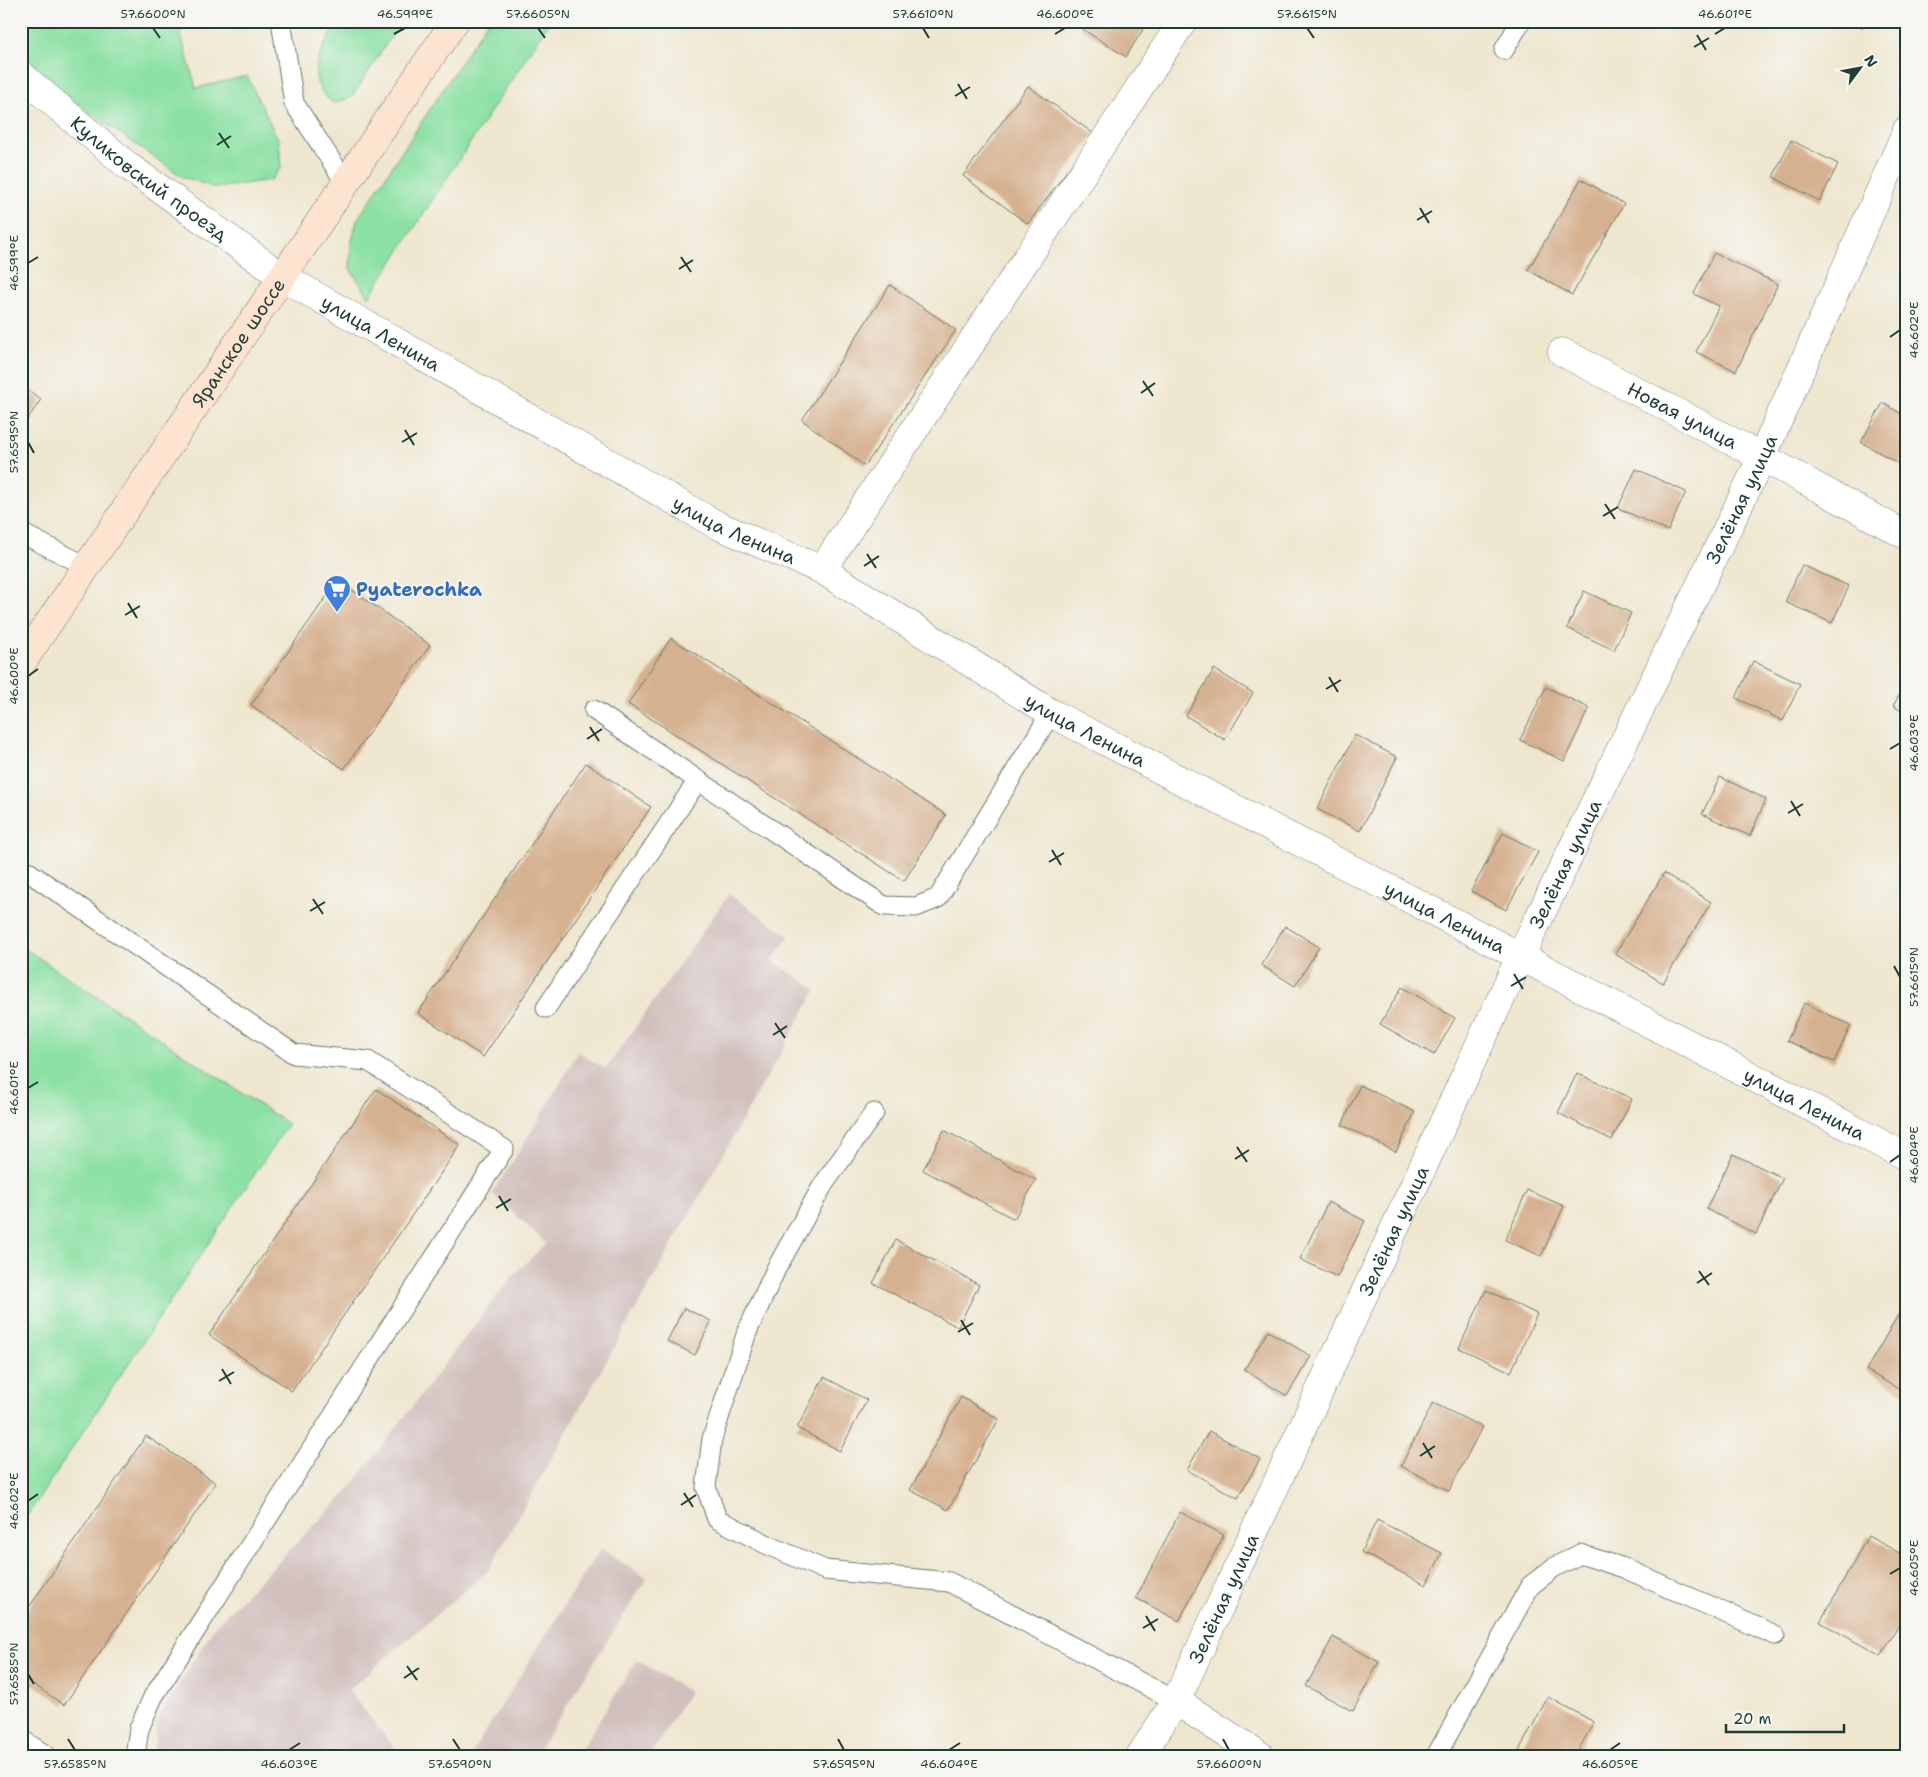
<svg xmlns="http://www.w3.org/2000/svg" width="1928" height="1777" viewBox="0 0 1928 1777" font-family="'Shantell Sans',sans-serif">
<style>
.industrial{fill:#d1bfbd}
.green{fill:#8ce1a4;stroke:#568f6c}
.building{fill:#d6b18f}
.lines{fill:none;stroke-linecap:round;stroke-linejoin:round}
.service-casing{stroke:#68786a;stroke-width:21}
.minor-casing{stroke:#68786a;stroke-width:29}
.tertiary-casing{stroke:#68786a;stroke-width:29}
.secondary-casing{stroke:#68786a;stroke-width:29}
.service{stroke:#fff;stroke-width:19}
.minor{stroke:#fff;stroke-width:28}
.tertiary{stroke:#fff;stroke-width:28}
.secondary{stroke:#fde4d1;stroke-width:28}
.ticks{fill:none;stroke:#1f3d34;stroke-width:2}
.labels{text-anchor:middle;stroke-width:4;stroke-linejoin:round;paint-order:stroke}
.street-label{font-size:19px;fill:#1f3d34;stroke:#f6f6f2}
.shop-label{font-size:19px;font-weight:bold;fill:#366cbe;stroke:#f6f6f2;text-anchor:start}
.neatline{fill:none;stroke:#1f3d34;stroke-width:2}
.ticks-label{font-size:12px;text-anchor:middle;fill:#1f3d34}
</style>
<rect width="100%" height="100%" fill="#f6f6f2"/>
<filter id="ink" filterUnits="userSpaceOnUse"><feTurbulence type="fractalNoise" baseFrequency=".02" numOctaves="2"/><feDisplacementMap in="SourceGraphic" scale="10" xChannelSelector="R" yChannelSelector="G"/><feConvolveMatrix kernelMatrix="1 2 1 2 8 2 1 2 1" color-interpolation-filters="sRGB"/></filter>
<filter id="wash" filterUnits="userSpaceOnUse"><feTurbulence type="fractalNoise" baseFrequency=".0096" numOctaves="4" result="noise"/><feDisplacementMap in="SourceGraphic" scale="20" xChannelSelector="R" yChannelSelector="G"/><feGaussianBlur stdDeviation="1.12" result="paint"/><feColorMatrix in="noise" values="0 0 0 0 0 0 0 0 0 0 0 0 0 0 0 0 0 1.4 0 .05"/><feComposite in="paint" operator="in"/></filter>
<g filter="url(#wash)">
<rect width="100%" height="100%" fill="#efe6cf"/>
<g class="industrial">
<path d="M 729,894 L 789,936 L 772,960 L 816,990 L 488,1571 L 348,1690 L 401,1756 L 153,1756 L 157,1720 L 215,1626 L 347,1492 L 510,1279 L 546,1243 L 492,1193 L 539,1120 L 578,1052 L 606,1069 Z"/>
<path d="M 600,1549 L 647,1578 L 535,1756 L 470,1756 Z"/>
<path d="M 637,1660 L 689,1692 L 650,1756 L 577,1756 Z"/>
</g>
<g class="green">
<path d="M 21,21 L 177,21 L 196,88 L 247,76 L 279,141 L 281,168 L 271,180 L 216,188 L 183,177 L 60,92 L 21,53 Z"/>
<path d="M 339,21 L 401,21 L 352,97 L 334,103 C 300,81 322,47 339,21 Z"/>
<path d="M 488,21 L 550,21 L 369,297 L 350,269 L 351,245 L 357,220 Z"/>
<path d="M 21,946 L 288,1124 L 21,1525 Z"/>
</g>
<g id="blocks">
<g class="building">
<path d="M 1085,21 L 1148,21 L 1126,57 L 1081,28 Z"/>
<path d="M 1853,21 L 1867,21 L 1863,28 Z"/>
<path d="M 1028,86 L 1094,134 L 1028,224 L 963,176 Z"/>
<path d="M 1791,140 L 1838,164 L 1820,201 L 1773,177 Z"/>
<path d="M 1581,179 L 1624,204 L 1572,295 L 1528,270 Z"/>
<path d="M 1714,253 L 1778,284 L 1736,371 L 1696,352 L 1719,306 L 1694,294 Z"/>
<path d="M 890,285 L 956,330 L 865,466 L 802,420 Z"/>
<path d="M 21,385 L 41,399 L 21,429 Z"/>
<path d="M 1883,403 L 1907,417 L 1907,449 L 1899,464 L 1861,442 Z"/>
<path d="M 1636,469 L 1686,492 L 1668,531 L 1618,508 Z"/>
<path d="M 1802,565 L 1849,586 L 1832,623 L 1785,602 Z"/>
<path d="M 338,580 L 430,645 L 344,769 L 251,705 Z"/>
<path d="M 1584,591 L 1631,613 L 1614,650 L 1567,628 Z"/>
<path d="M 671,638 L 946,815 L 904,881 L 628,704 Z"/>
<path d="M 1753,661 L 1800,684 L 1783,721 L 1736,698 Z"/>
<path d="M 1214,669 L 1253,693 L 1225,740 L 1186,716 Z"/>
<path d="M 1907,682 L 1907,714 L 1893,706 Z"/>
<path d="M 1546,687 L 1589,708 L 1564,761 L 1520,740 Z"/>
<path d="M 1355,735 L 1397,757 L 1360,831 L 1317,809 Z"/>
<path d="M 586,763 L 651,807 L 483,1057 L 418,1013 Z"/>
<path d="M 1720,777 L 1766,799 L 1750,836 L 1702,814 Z"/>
<path d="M 1503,833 L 1538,852 L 1506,910 L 1471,891 Z"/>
<path d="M 1664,873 L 1711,902 L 1663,983 L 1615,954 Z"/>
<path d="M 1285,926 L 1319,947 L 1295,986 L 1261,965 Z"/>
<path d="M 1402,987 L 1455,1018 L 1434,1055 L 1380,1024 Z"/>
<path d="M 1804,1003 L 1851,1025 L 1834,1062 L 1787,1041 Z"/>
<path d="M 1577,1073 L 1632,1099 L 1612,1140 L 1558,1113 Z"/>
<path d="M 1360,1085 L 1415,1112 L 1396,1152 L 1342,1125 Z"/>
<path d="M 376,1089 L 460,1145 L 292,1391 L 209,1335 Z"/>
<path d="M 944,1130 L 1036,1180 L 1014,1219 L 923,1170 Z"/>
<path d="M 1733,1154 L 1783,1178 L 1756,1234 L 1706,1209 Z"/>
<path d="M 1527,1190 L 1564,1206 L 1541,1256 L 1505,1240 Z"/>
<path d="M 1328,1202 L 1365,1221 L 1337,1277 L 1300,1259 Z"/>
<path d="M 896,1240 L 979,1285 L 958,1327 L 873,1283 Z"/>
<path d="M 1486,1290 L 1537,1314 L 1511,1372 L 1459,1348 Z"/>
<path d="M 1907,1300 L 1907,1394 L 1866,1370 Z"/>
<path d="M 684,1308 L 711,1321 L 695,1355 L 667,1341 Z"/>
<path d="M 1268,1331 L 1311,1356 L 1287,1396 L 1244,1370 Z"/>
<path d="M 824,1377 L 867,1400 L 840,1451 L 797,1428 Z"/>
<path d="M 961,1397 L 999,1419 L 948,1510 L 910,1490 Z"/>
<path d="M 1433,1403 L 1482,1427 L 1449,1491 L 1401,1466 Z"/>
<path d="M 1209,1431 L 1260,1459 L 1238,1498 L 1187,1470 Z"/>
<path d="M 146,1436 L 216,1483 L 64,1705 L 21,1676 L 21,1619 Z"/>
<path d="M 1180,1512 L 1224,1535 L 1179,1621 L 1136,1598 Z"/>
<path d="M 1377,1520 L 1442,1553 L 1426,1585 L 1361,1552 Z"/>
<path d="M 1868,1536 L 1907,1557 L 1907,1610 L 1881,1656 L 1820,1622 Z"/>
<path d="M 1333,1637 L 1379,1662 L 1353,1711 L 1306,1686 Z"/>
<path d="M 1548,1697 L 1594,1722 L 1575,1756 L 1516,1756 Z"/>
</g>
</g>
</g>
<g filter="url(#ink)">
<use href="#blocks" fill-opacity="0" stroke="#68786a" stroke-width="1"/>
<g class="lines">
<defs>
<g id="service">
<path d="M 281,21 L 294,103 L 345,182"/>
<path d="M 1504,50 L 1521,21"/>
<path d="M 21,533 L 86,566"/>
<path d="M 594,710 L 884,906 L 916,907 L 938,898 L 1051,713"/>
<path d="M 21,867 L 294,1054 L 368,1061 L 504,1149 L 153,1697 L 139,1729 L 135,1756"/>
<path d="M 546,1008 L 698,780"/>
<path d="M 874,1113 L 823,1185 L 776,1269 L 747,1332 L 712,1439 L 706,1487 L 717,1519 L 768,1545 L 825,1570 L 949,1582 L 1176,1701"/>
<path d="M 21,1739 L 47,1756"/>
<path d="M 1436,1756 L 1530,1586 L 1553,1568 L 1580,1554 L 1624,1568 L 1775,1635"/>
</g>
<g id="minor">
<path id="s1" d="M 281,276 L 717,525 L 822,570 L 1051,713 L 1907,1157"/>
<path id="s2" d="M 1562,352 L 1762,457 L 1907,536"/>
<path d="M 822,570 L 1183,21"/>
<path d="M 1176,1701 L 1261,1756"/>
<path id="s3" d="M 1140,1756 L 1176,1701 L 1520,957 L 1762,457 L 1907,130"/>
</g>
<g id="tertiary">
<path id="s4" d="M 21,75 L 128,166 L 281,276"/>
</g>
<g id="secondary">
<path id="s5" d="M 21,664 L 455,21"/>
</g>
</defs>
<use href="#service" class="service-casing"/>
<use href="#minor" class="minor-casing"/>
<use href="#tertiary" class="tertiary-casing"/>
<use href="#secondary" class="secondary-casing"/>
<use href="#service" class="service"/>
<use href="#minor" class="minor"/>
<use href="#tertiary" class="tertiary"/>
<use href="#secondary" class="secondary"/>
</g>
</g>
<path class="ticks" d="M 153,28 L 160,38M 538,28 L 545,38M 923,28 L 929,38M 1307,28 L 1314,38M 394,34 L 405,28M 1055,34 L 1065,28M 1715,34 L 1725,28M 1697,35 L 1706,50M 1694,47 L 1709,38M 958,84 L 967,99M 955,96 L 970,87M 219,133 L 229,148M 217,145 L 231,136M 1420,208 L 1429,223M 1417,220 L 1432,211M 681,257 L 691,272M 28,263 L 38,257M 679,269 L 693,260M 1890,337 L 1900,330M 1143,381 L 1153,396M 1141,393 L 1155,383M 405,430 L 414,445M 28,442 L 34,453M 402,442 L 417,433M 1605,504 L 1615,519M 1603,516 L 1618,507M 867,554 L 876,568M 864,566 L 879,556M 128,603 L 137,618M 125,615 L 140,606M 28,676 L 38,669M 1329,677 L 1338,692M 1326,689 L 1341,680M 590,727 L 599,741M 587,739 L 602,729M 1890,749 L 1900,743M 1791,801 L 1800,816M 1788,813 L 1803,804M 1052,850 L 1061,865M 1049,862 L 1064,853M 313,899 L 323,914M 310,911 L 325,902M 1894,966 L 1900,977M 1514,974 L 1523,989M 1511,986 L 1526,977M 775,1023 L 785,1038M 773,1035 L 787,1026M 28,1088 L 38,1082M 1237,1147 L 1247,1162M 1235,1159 L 1249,1150M 1890,1162 L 1900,1155M 499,1196 L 508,1211M 496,1208 L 511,1199M 1699,1271 L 1709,1285M 1697,1283 L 1712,1273M 961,1320 L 970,1335M 958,1332 L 973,1323M 222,1369 L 231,1384M 219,1381 L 234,1372M 1423,1443 L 1432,1458M 1420,1456 L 1435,1446M 684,1493 L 693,1507M 28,1501 L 38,1494M 681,1505 L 696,1495M 1890,1574 L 1900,1568M 1146,1616 L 1155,1631M 1143,1628 L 1158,1619M 407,1666 L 417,1680M 28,1674 L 34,1684M 404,1678 L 419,1668M 68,1739 L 75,1750M 453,1739 L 460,1750M 838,1739 L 844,1750M 1223,1739 L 1229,1750M 289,1750 L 300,1743M 949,1750 L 960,1743M 1610,1750 L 1620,1743"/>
<defs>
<symbol id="supermarket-pin" viewBox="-11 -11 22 30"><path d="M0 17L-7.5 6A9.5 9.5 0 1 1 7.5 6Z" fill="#3f7fe0" stroke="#f6f6f2"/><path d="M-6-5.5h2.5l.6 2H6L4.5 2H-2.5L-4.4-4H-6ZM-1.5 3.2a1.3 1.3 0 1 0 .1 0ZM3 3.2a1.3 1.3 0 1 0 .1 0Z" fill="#fff"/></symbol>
</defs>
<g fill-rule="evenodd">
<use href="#supermarket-pin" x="321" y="573" width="32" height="43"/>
</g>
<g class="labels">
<g class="street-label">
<text dy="7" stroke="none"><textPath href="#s4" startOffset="165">Куликовский проезд</textPath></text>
<text dy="7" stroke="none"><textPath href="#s1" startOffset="115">улица Ленина</textPath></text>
<text dy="7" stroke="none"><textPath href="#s5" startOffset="388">Яранское шоссе</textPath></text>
<text dy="7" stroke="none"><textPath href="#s2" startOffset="136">Новая улица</textPath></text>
<text dy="7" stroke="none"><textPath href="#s3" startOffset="1394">Зелёная улица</textPath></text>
<text dy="7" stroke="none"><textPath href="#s1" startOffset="520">улица Ленина</textPath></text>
<text dy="7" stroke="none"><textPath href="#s1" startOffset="925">улица Ленина</textPath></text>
<text dy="7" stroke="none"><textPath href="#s3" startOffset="989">Зелёная улица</textPath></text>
<text dy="7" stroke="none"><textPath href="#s1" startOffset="1330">улица Ленина</textPath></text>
<text dy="7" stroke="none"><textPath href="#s1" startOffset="1735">улица Ленина</textPath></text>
<text dy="7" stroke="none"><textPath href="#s3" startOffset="584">Зелёная улица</textPath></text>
<text dy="7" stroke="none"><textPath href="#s3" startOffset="179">Зелёная улица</textPath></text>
</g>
<g class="shop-label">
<text x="356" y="596">Pyaterochka</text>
</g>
</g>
<rect width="1928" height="1777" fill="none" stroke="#f6f6f2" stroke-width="55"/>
<g transform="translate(1860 68) rotate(58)" stroke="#f6f6f2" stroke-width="4" paint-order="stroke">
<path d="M0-4L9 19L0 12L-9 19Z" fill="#1f3d34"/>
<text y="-8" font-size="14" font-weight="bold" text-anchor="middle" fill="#1f3d34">N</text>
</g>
<path d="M1726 1724v8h118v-8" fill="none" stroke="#1f3d34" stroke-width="2.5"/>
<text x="1733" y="1724" font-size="15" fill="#1f3d34" stroke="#f6f6f2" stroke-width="4" paint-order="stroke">20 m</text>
<rect x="28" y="28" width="1872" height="1722" class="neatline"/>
<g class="ticks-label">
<text x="153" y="18">57.6600°N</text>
<text x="405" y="18">46.599°E</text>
<text x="538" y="18">57.6605°N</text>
<text x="923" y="18">57.6610°N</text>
<text x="1065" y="18">46.600°E</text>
<text x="1307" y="18">57.6615°N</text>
<text x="1725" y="18">46.601°E</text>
<text transform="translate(14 263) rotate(-90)" y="4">46.599°E</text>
<text transform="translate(1914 330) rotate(-90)" y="4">46.602°E</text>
<text transform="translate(14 442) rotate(-90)" y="4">57.6595°N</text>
<text transform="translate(14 676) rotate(-90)" y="4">46.600°E</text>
<text transform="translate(1914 743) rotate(-90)" y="4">46.603°E</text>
<text transform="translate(1914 977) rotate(-90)" y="4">57.6615°N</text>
<text transform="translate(14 1088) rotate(-90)" y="4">46.601°E</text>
<text transform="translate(1914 1155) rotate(-90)" y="4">46.604°E</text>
<text transform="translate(14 1501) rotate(-90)" y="4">46.602°E</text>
<text transform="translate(1914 1568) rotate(-90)" y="4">46.605°E</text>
<text transform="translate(14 1674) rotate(-90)" y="4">57.6585°N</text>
<text x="75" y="1768">57.6585°N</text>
<text x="289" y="1768">46.603°E</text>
<text x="460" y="1768">57.6590°N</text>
<text x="844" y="1768">57.6595°N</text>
<text x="949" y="1768">46.604°E</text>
<text x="1229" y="1768">57.6600°N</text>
<text x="1610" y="1768">46.605°E</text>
</g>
</svg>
